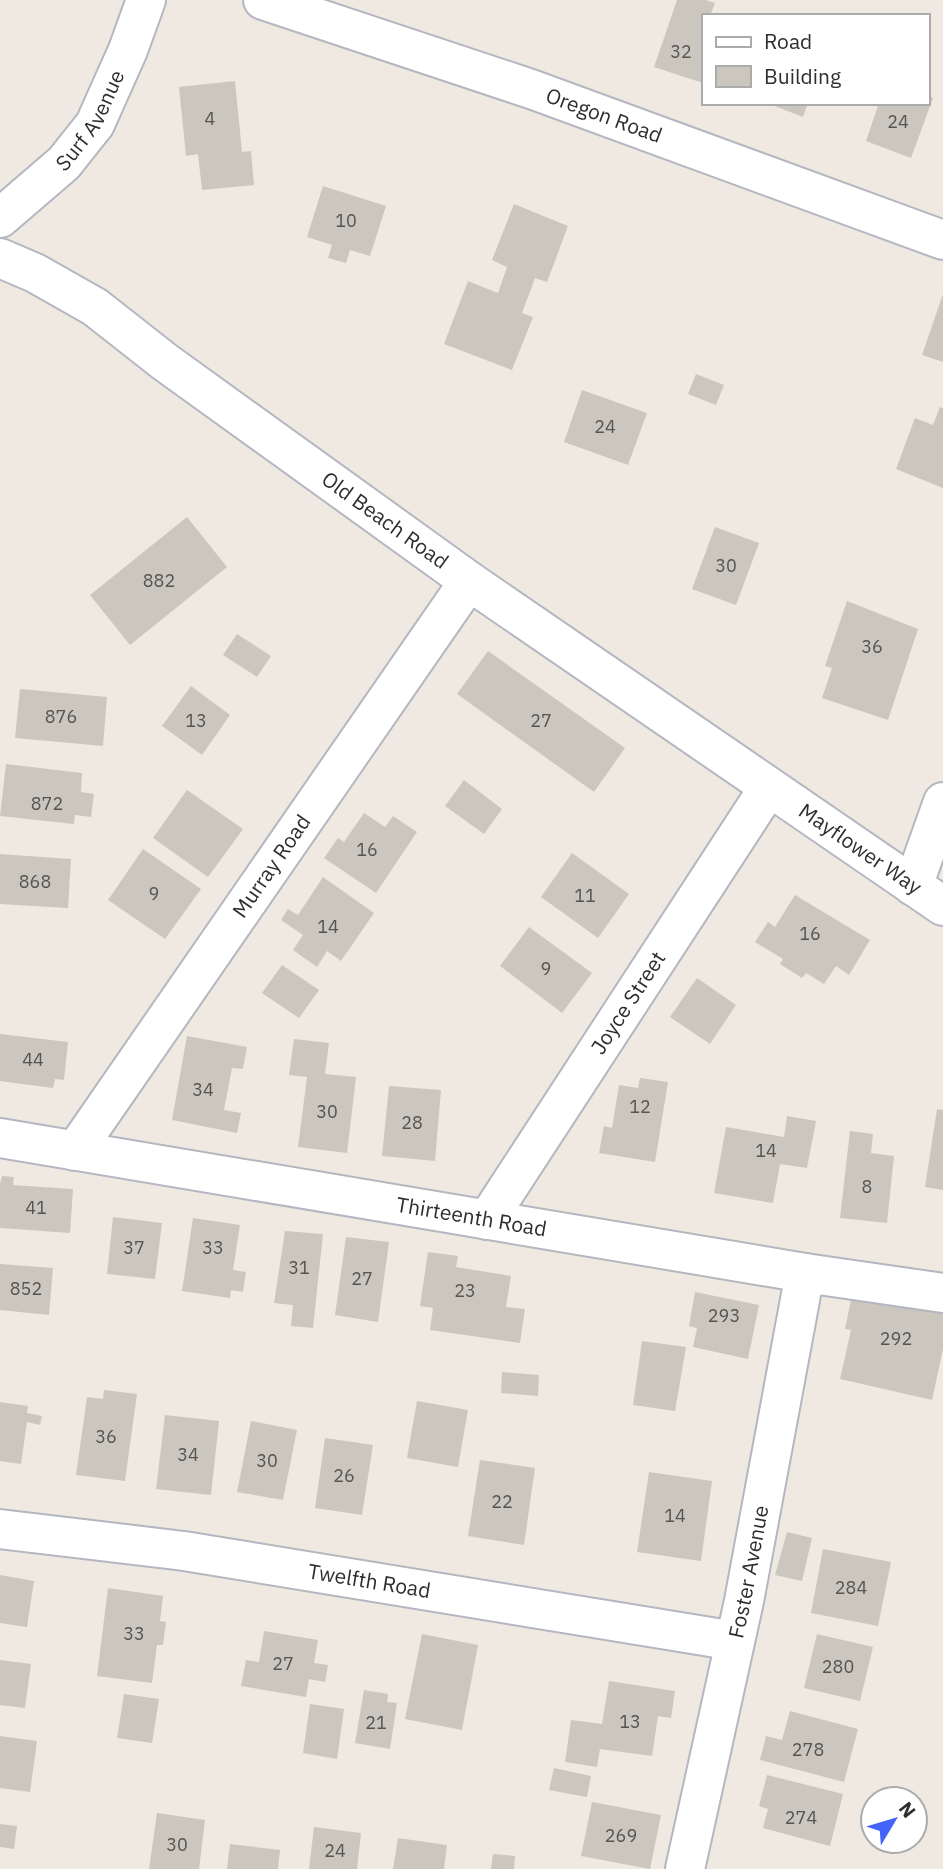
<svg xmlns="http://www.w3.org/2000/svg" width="943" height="1869" viewBox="0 0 943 1869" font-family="'IBM Plex Sans',sans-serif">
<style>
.building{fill:#cbc7bf}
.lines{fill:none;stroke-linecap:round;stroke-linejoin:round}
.minor-casing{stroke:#b4b7c1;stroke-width:42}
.minor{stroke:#fff;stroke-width:38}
.labels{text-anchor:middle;stroke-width:7;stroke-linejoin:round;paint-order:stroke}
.number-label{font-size:18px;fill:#555452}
.street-label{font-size:21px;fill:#2e2e2e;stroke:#fff}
</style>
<rect width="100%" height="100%" fill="#efe9e1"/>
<g class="building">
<path d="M 677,0 L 706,0 L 715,3 L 710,16 L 703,16 L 703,83 L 654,67 Z"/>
<path d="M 235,81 L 242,152 L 251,151 L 254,185 L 202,190 L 198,154 L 186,156 L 179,87 Z"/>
<path d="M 927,96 L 933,98 L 911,158 L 866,141 L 879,103 L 927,103 Z"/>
<path d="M 767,103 L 808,103 L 803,117 Z"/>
<path d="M 323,186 L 386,206 L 370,256 L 350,250 L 346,263 L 328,258 L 332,245 L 307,237 Z"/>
<path d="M 514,204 L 568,226 L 547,282 L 535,278 L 522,313 L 533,317 L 512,370 L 444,344 L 468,281 L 498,293 L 507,267 L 492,260 Z"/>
<path d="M 943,294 L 943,362 L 922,355 Z"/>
<path d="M 696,374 L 724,385 L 716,405 L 688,394 Z"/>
<path d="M 582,390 L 647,413 L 628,465 L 564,442 Z"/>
<path d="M 940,407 L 943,408 L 943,488 L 896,469 L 915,418 L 933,425 Z"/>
<path d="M 187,517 L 227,567 L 130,645 L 90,595 Z"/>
<path d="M 715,527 L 759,543 L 736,605 L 692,589 Z"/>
<path d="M 847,601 L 918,629 L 888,720 L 822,698 L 832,668 L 825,666 Z"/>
<path d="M 237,634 L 271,656 L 257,677 L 223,655 Z"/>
<path d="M 488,651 L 625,748 L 594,792 L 457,694 Z"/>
<path d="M 191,686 L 230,715 L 202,755 L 162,726 Z"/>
<path d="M 20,689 L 107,697 L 103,746 L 15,738 Z"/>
<path d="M 6,764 L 82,773 L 81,792 L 94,794 L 91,817 L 75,815 L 74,824 L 0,816 Z"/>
<path d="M 464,780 L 502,809 L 484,834 L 445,806 Z"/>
<path d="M 187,790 L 243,829 L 208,877 L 153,838 Z"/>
<path d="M 364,813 L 385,827 L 393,816 L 417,832 L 376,893 L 324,858 L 338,838 L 344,842 Z"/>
<path d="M 143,849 L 201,889 L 165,939 L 108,900 Z"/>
<path d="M 572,853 L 629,894 L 598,938 L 541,897 Z"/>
<path d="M 0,854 L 71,859 L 68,908 L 0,904 Z"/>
<path d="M 323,877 L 374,913 L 341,961 L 327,951 L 317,967 L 293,950 L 303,935 L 281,920 L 288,909 L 298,915 Z"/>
<path d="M 795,895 L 870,940 L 849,975 L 836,966 L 824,984 L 806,973 L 802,978 L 780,964 L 783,959 L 755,942 L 768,922 L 775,927 Z"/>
<path d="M 529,927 L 592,973 L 562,1013 L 500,966 Z"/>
<path d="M 282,965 L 319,990 L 299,1018 L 262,993 Z"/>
<path d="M 697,978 L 736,1005 L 710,1044 L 670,1017 Z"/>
<path d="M 0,1034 L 68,1042 L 64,1080 L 55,1079 L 53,1088 L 0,1081 Z"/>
<path d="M 187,1036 L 247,1047 L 243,1069 L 232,1068 L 224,1110 L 241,1113 L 237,1133 L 172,1120 Z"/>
<path d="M 294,1039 L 329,1043 L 325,1074 L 356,1077 L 347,1153 L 298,1147 L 307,1077 L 289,1075 Z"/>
<path d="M 640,1078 L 668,1082 L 655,1162 L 599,1153 L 604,1126 L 612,1128 L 619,1085 L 638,1088 Z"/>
<path d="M 389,1086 L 441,1090 L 435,1161 L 382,1156 Z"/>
<path d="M 937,1109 L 943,1110 L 943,1190 L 925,1187 Z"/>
<path d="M 787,1116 L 816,1121 L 807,1168 L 780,1164 L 773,1203 L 714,1193 L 726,1127 L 784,1137 Z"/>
<path d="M 850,1131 L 873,1134 L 871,1153 L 894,1156 L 887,1223 L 840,1218 Z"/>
<path d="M 2,1176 L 14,1177 L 13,1185 L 73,1189 L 70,1233 L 0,1228 L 0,1184 Z"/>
<path d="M 113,1217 L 162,1223 L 155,1279 L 107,1274 Z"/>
<path d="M 193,1218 L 240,1225 L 233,1270 L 246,1272 L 243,1292 L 231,1290 L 230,1298 L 182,1291 Z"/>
<path d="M 285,1231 L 323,1234 L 313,1328 L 291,1326 L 293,1305 L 274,1303 Z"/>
<path d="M 346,1237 L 389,1242 L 378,1322 L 335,1315 Z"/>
<path d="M 428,1252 L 458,1256 L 456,1267 L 511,1276 L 506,1307 L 525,1309 L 520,1343 L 430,1330 L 433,1308 L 420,1306 Z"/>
<path d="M 0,1264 L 53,1268 L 49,1315 L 0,1310 Z"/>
<path d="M 853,1290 L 943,1310 L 943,1349 L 932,1400 L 840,1379 L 851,1330 L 845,1329 Z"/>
<path d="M 695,1292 L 759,1305 L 748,1359 L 693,1347 L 697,1328 L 689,1326 Z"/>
<path d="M 642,1341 L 686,1347 L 675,1411 L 633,1405 Z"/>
<path d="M 502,1372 L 539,1375 L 538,1396 L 501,1393 Z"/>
<path d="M 104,1390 L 137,1394 L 125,1481 L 76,1475 L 87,1397 L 103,1399 Z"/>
<path d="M 417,1401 L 468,1410 L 458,1467 L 407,1458 Z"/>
<path d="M 0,1402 L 28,1406 L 27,1413 L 42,1416 L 40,1425 L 27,1422 L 21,1464 L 0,1461 Z"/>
<path d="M 165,1415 L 219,1421 L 211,1495 L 156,1489 Z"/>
<path d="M 251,1421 L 297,1430 L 283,1500 L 237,1492 Z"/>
<path d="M 325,1438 L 373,1445 L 362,1515 L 315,1508 Z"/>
<path d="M 480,1460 L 535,1468 L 524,1545 L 468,1536 Z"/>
<path d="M 649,1472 L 712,1481 L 701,1561 L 637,1552 Z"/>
<path d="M 787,1532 L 812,1538 L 802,1581 L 775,1575 Z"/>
<path d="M 823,1549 L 891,1562 L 878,1626 L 811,1613 Z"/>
<path d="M 0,1575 L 34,1581 L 27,1627 L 0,1623 Z"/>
<path d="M 108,1588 L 163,1596 L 160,1621 L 166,1622 L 163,1645 L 157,1645 L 152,1683 L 97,1676 Z"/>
<path d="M 264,1631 L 318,1640 L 314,1663 L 328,1665 L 325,1682 L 309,1679 L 306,1697 L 241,1686 L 246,1660 L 259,1662 Z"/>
<path d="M 422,1634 L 478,1645 L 462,1730 L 405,1719 Z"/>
<path d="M 817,1634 L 873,1647 L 860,1701 L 804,1688 Z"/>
<path d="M 0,1660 L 31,1664 L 25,1708 L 0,1705 Z"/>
<path d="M 609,1681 L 675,1691 L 671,1718 L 658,1716 L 652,1756 L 600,1749 L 597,1767 L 565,1762 L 571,1720 L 602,1724 Z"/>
<path d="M 364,1690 L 388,1694 L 387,1702 L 397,1703 L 390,1749 L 355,1743 Z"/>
<path d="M 124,1694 L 159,1699 L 152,1743 L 117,1738 Z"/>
<path d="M 310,1704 L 344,1709 L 337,1759 L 303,1753 Z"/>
<path d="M 790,1711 L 858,1729 L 844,1782 L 760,1760 L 766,1736 L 782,1740 Z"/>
<path d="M 0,1736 L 37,1741 L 30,1792 L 0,1788 Z"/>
<path d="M 554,1768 L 591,1776 L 587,1797 L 549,1790 Z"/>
<path d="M 767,1775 L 843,1794 L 830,1846 L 763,1828 L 768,1809 L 759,1806 Z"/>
<path d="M 592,1802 L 661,1815 L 650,1869 L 581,1856 Z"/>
<path d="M 157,1813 L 205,1820 L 199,1869 L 149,1869 Z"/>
<path d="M 0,1824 L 17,1826 L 14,1849 L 0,1847 Z"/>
<path d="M 314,1827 L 361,1833 L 357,1869 L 309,1869 Z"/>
<path d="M 398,1838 L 447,1845 L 444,1869 L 393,1869 Z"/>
<path d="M 230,1844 L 280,1850 L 278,1869 L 227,1869 Z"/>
<path d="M 493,1854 L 515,1856 L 514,1869 L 491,1869 Z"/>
</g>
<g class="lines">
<defs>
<g id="minor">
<path id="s1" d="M 263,0 L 531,89 L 943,240"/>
<path id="s2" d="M 0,218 L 64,163 L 95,124 L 128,50 L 146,0"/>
<path id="s3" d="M 0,258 L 35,273 L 95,307 L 165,362 L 469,581 L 943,906"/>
<path d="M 913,886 L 943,802"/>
<path id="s4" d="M 0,1138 L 805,1273 L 943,1293"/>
<path id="s5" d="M 75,1151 L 469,581"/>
<path id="s6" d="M 487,1220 L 769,787"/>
<path id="s7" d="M 0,1529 L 184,1551 L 735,1641"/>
<path id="s8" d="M 685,1869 L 744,1601 L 805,1273"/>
</g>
</defs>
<use href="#minor" class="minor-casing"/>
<use href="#minor" class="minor"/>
</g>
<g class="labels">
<g class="number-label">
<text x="681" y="58">32</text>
<text x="210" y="125">4</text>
<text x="898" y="128">24</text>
<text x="346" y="227">10</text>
<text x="605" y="433">24</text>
<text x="726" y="572">30</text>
<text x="159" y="587">882</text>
<text x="872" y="653">36</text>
<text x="61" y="723">876</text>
<text x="196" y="727">13</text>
<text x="541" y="727">27</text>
<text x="47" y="810">872</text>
<text x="367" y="856">16</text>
<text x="35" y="888">868</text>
<text x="154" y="900">9</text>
<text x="585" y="902">11</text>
<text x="328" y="933">14</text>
<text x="810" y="940">16</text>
<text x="546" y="975">9</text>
<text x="33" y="1066">44</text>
<text x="203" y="1096">34</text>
<text x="640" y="1113">12</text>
<text x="327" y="1118">30</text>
<text x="412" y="1129">28</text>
<text x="766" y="1157">14</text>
<text x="867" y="1193">8</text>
<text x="36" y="1214">41</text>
<text x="134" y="1254">37</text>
<text x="213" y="1254">33</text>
<text x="299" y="1274">31</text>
<text x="362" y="1285">27</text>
<text x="26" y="1295">852</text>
<text x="465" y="1297">23</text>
<text x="724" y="1322">293</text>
<text x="896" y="1345">292</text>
<text x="106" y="1443">36</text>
<text x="188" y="1461">34</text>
<text x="267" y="1467">30</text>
<text x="344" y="1482">26</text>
<text x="502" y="1508">22</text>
<text x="675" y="1522">14</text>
<text x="851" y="1594">284</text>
<text x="134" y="1640">33</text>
<text x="283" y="1670">27</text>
<text x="838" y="1673">280</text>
<text x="630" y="1728">13</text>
<text x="376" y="1729">21</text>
<text x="808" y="1756">278</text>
<text x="801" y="1824">274</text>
<text x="621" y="1842">269</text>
<text x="177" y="1851">30</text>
<text x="335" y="1857">24</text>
</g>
<g class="street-label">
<text dy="7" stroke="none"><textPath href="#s1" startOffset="360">Oregon Road</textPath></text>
<text dy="7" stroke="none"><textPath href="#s2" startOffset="135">Surf Avenue</textPath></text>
<text dy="7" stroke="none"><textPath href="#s3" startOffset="467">Old Beach Road</textPath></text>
<text dy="7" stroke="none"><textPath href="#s3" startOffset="1045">Mayflower Way</textPath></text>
<text dy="7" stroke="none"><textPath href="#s5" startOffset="346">Murray Road</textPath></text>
<text dy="7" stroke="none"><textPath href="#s6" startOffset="259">Joyce Street</textPath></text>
<text dy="7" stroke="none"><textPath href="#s4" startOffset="478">Thirteenth Road</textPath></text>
<text dy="7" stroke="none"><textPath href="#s8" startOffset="304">Foster Avenue</textPath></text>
<text dy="7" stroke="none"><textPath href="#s7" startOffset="373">Twelfth Road</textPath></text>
</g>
</g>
<rect x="702" y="14" width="228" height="91" fill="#ffffff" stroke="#ababab" stroke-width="2"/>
<rect x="716" y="37" width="35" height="10" fill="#ffffff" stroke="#ababab" stroke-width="2"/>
<text x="764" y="49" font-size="21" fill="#2e2e2e">Road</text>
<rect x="716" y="66" width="35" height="21" fill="#cbc7bf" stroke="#ababab" stroke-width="2"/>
<text x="764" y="84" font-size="21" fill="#2e2e2e">Building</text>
<g transform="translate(894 1820) rotate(52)"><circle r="33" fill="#ffffff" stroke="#ababab" stroke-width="2"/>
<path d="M0-5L12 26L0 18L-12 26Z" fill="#4264fb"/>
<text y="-10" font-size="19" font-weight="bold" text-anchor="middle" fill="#2e2e2e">N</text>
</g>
</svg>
